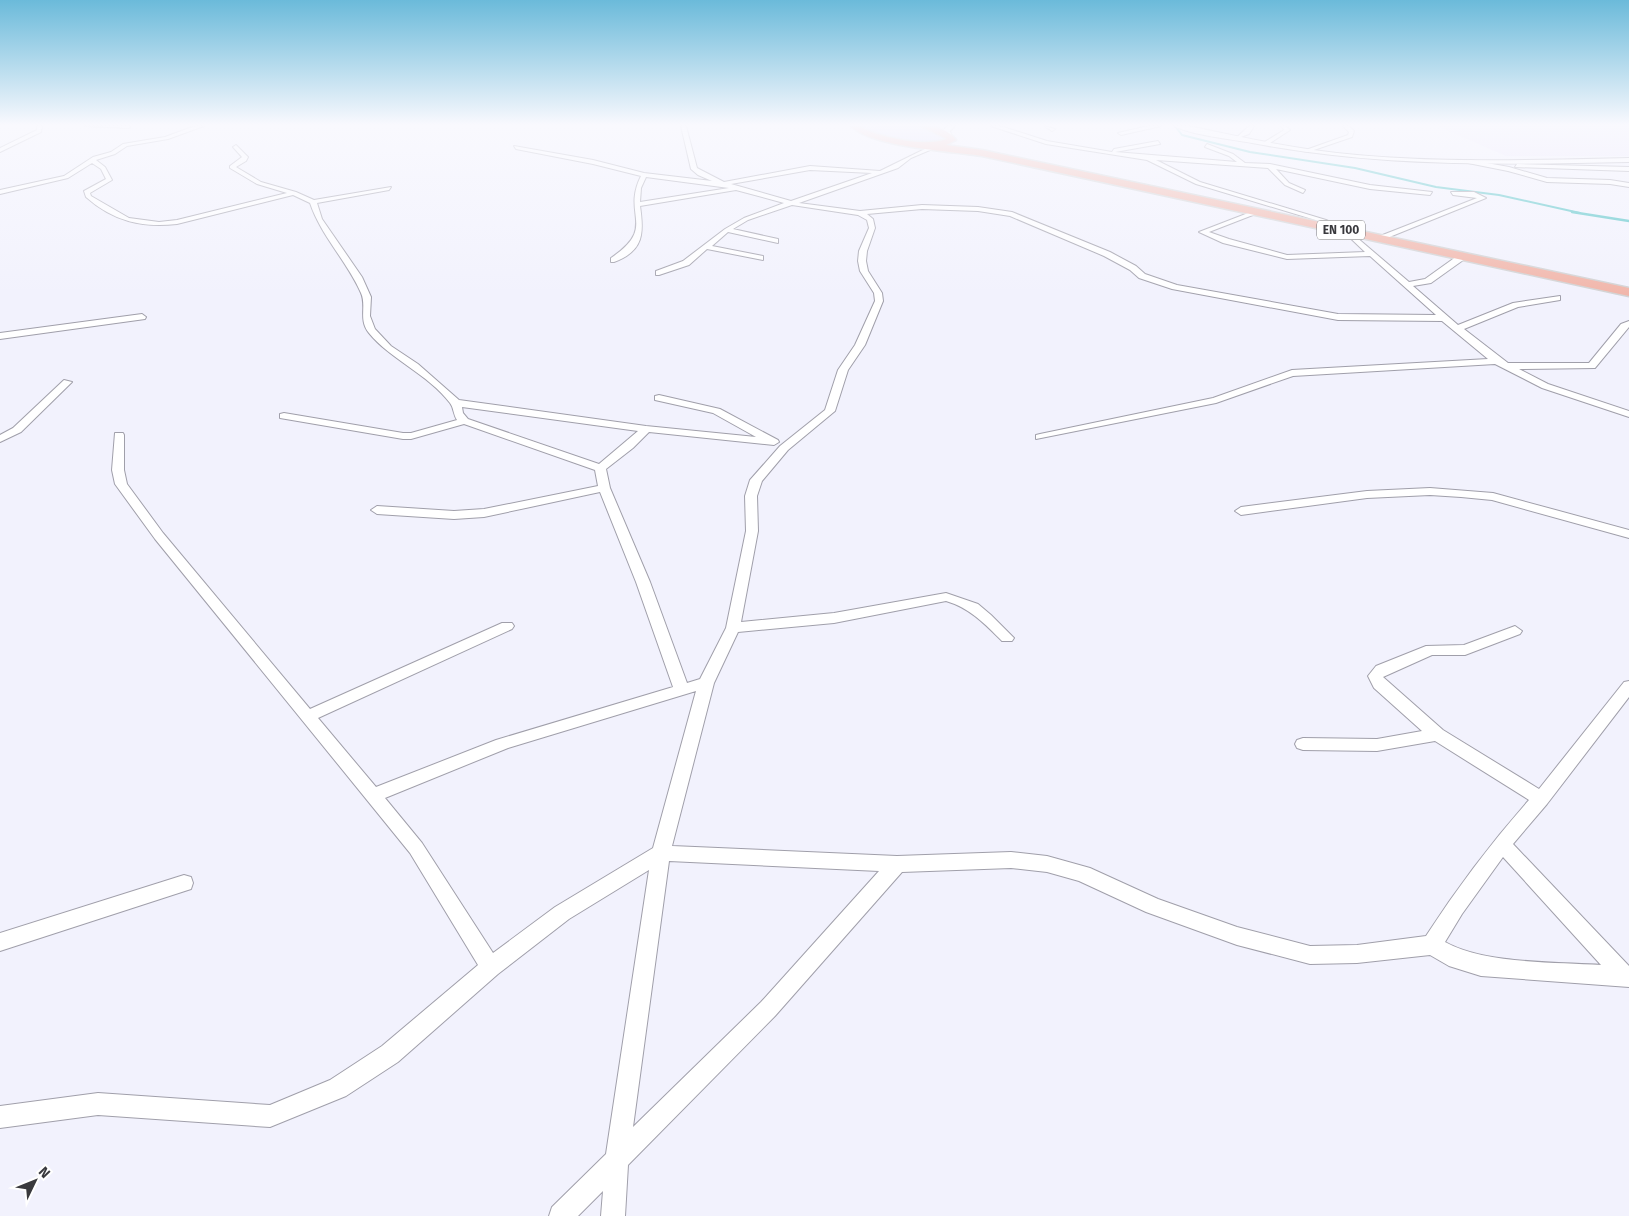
<svg xmlns="http://www.w3.org/2000/svg" width="1629" height="1216" viewBox="0 0 1629 1216" font-family="'Fira Sans',sans-serif">
<style>
.industrial{fill:#ebe5fb}
.green{fill:#d9d6fa}
.lines{fill:none;stroke-linecap:round;stroke-linejoin:round}
.stream-far1{stroke:#51c2c5;stroke-width:2}
.stream{stroke:#51c2c5;stroke-width:2.5}
.minor-casing{stroke:#a09faa;stroke-width:2}
.tertiary-casing{stroke:#a09faa;stroke-width:2}
.primary-casing{stroke:#d3d3d4;stroke-width:3}
.minor{fill:#fff;fill-rule:evenodd}
.tertiary{fill:#fff;fill-rule:evenodd}
.primary{fill:#f1b5a9;fill-rule:evenodd}
.labels{text-anchor:middle;stroke-width:4.5;stroke-linejoin:round;paint-order:stroke}
.shield{fill:#fff;stroke:#747477;stroke-width:1}
.shield-label{font-size:12px;font-weight:bold;fill:#39393d}
</style>
<rect width="100%" height="100%" fill="#f2f2fd"/>
<path class="industrial" d="M 1437,126 L 1629,126 L 1629,156 L 1506,156 Z"/>
<path class="green" d="M 919,126 L 946,139 C 931,148 872,139 859,127 Z"/>
<g class="lines">
<path class="stream-far1" d="M 1175,126 L 1182,135 L 1250,152 L 1355,168 L 1436,187 L 1499,195 L 1580,213"/>
<path class="stream" d="M 1572,212 L 1629,221"/>
<defs>
<g id="minor">
<path d="M 37,126 L 42,126 L 41,132 L 0,152 L 0,148 L 37,130 Z"/>
<path d="M 84,126 L 131,126 L 129,128 Z"/>
<path d="M 195,126 L 204,126 L 168,139 L 127,146 L 115,154 L 96,160 L 105,167 L 112,180 L 90,193 L 91,196 L 129,218 L 159,222 L 177,220 L 287,193 L 257,184 L 230,168 L 230,166 L 242,157 L 233,147 L 236,145 L 248,157 L 246,161 L 236,167 L 261,182 L 296,192 L 314,200 L 391,187 L 389,190 L 317,203 L 322,219 L 362,277 L 371,297 L 370,316 L 375,329 L 391,346 L 418,364 L 459,400 L 646,426 L 756,437 L 713,413 L 655,400 L 655,396 L 659,395 L 720,409 L 778,440 L 779,442 L 774,445 L 649,432 L 633,448 L 606,469 L 610,488 L 650,582 L 687,683 L 700,679 L 726,628 L 746,531 L 745,496 L 750,480 L 780,446 L 825,410 L 838,370 L 855,345 L 875,301 L 874,293 L 860,271 L 858,261 L 859,251 L 869,228 L 867,220 L 858,215 L 792,205 L 748,220 L 733,229 L 778,239 L 778,243 L 728,232 L 712,246 L 763,256 L 763,260 L 707,249 L 689,265 L 659,275 L 656,275 L 656,271 L 683,261 L 725,229 L 744,218 L 784,203 L 736,190 L 640,206 C 644,233 644,251 614,262 L 611,262 L 611,258 C 658,226 621,216 641,176 L 593,164 L 516,149 L 514,146 L 593,160 L 644,173 L 712,181 L 698,175 L 691,169 L 681,126 L 686,126 L 697,168 L 724,182 L 810,166 L 880,171 L 935,144 L 937,147 L 911,158 L 898,168 L 799,203 L 860,211 L 922,205 L 978,207 L 1012,212 L 1110,252 L 1136,266 L 1145,274 L 1177,285 L 1338,314 L 1436,315 L 1370,256 L 1287,259 L 1223,243 L 1199,232 L 1256,210 L 1258,213 L 1209,232 L 1229,239 L 1287,255 L 1365,252 L 1344,232 L 1322,222 L 1196,184 L 1147,160 L 1046,144 L 991,126 L 1000,126 L 1047,141 L 1112,152 L 1114,149 L 1158,141 L 1160,144 L 1115,152 L 1237,162 L 1229,156 L 1205,147 L 1207,144 L 1233,154 L 1245,163 L 1270,164 L 1370,185 L 1432,192 L 1430,195 L 1370,189 L 1276,169 L 1289,183 L 1305,190 L 1303,193 L 1285,185 L 1268,168 L 1156,160 L 1200,182 L 1326,220 L 1348,230 L 1409,282 L 1425,279 L 1460,254 L 1466,254 L 1466,258 L 1431,283 L 1413,286 L 1458,325 L 1513,303 L 1560,296 L 1560,300 L 1518,307 L 1464,329 L 1508,363 L 1589,363 L 1621,324 L 1629,321 L 1629,327 L 1595,368 L 1519,369 L 1548,384 L 1629,411 L 1629,417 L 1542,388 L 1495,364 L 1293,376 L 1216,403 L 1036,439 L 1036,435 L 1040,434 L 1213,398 L 1292,370 L 1488,359 L 1442,321 L 1338,320 L 1172,289 L 1139,278 L 1130,270 L 1104,256 L 1010,216 L 978,211 L 922,209 L 867,214 L 873,219 L 875,228 L 867,251 L 866,261 L 868,271 L 882,293 L 883,301 L 865,345 L 848,370 L 835,411 L 788,450 L 762,481 L 757,496 L 758,531 L 741,622 L 834,613 L 946,593 L 978,604 L 991,615 L 1014,638 L 1012,641 L 1002,641 C 985,624 970,608 946,601 L 834,623 L 738,632 L 714,683 L 672,846 L 897,856 L 1011,852 L 1047,856 L 1090,868 L 1158,899 L 1237,927 L 1310,946 L 1357,945 L 1426,936 C 1457,888 1491,843 1529,800 L 1435,741 L 1377,751 L 1303,750 L 1297,748 L 1295,744 L 1297,740 L 1303,738 L 1377,739 L 1422,731 L 1374,688 L 1368,676 L 1376,666 L 1426,646 L 1464,645 L 1515,626 L 1522,631 L 1520,634 L 1465,655 L 1432,655 L 1383,677 L 1443,730 L 1539,789 L 1624,682 L 1629,681 L 1629,697 L 1547,804 L 1513,844 L 1629,966 L 1629,987 L 1481,976 L 1449,966 L 1430,955 L 1357,963 L 1310,964 L 1237,945 L 1146,912 L 1079,881 L 1047,872 L 1011,868 L 902,872 L 775,1016 L 628,1165 L 625,1216 L 601,1216 L 603,1191 L 578,1216 L 549,1216 L 552,1207 L 606,1154 L 649,870 L 569,919 L 498,974 L 398,1062 L 346,1096 L 270,1127 L 98,1115 L 0,1128 L 0,1106 L 98,1093 L 270,1105 L 330,1080 L 382,1046 L 478,965 L 410,853 L 155,539 L 115,484 L 112,470 L 115,433 L 123,433 L 124,435 L 124,470 L 127,484 L 163,533 L 310,709 L 502,623 L 512,623 L 514,626 L 512,629 L 318,718 L 376,787 L 496,740 L 673,687 L 636,582 L 600,492 L 484,517 L 454,519 L 377,514 L 371,510 L 377,506 L 454,511 L 484,509 L 598,486 L 595,470 L 464,424 L 411,439 L 403,439 L 280,418 L 280,414 L 284,413 L 403,433 L 411,433 L 457,420 C 453,414 454,408 450,403 C 428,374 391,360 369,333 C 358,320 367,306 361,293 C 347,261 321,236 310,203 L 293,195 L 177,224 C 142,228 113,221 86,197 L 84,191 L 106,179 L 101,169 L 92,163 L 68,178 L 0,194 L 0,190 L 64,176 L 93,157 L 111,152 L 123,144 L 165,137 ZM 810,170 L 872,173 L 791,201 L 731,184 ZM 646,177 L 729,188 L 640,202 L 641,188 ZM 462,407 L 638,431 L 599,464 L 468,419 L 463,413 ZM 696,691 L 653,848 L 555,907 L 493,953 L 422,843 L 385,798 L 508,748 ZM 1503,857 L 1601,965 C 1555,962 1484,964 1445,942 L 1462,914 ZM 669,861 L 879,871 L 761,1002 L 633,1127 Z"/>
<path d="M 1044,126 L 1055,129 L 1052,131 Z"/>
<path d="M 1148,126 L 1161,126 L 1121,135 L 1118,133 Z"/>
<path d="M 1249,126 L 1254,126 L 1249,134 L 1235,139 Z"/>
<path d="M 1281,126 L 1286,126 L 1290,130 L 1267,145 L 1263,145 L 1263,143 L 1284,130 Z"/>
<path d="M 1343,126 L 1349,126 L 1354,131 L 1352,137 L 1308,152 L 1303,151 L 1348,135 L 1349,132 Z"/>
<path d="M 1470,160 L 1509,167 L 1547,178 L 1610,180 L 1629,183 L 1629,187 L 1610,184 L 1547,182 L 1508,171 L 1468,163 Z"/>
<path d="M 1517,164 L 1629,167 L 1629,171 L 1515,167 Z"/>
<path d="M 1451,192 L 1474,192 L 1486,198 L 1382,240 L 1375,238 L 1477,198 L 1453,195 Z"/>
<path d="M 142,314 L 146,317 L 145,319 L 0,339 L 0,333 Z"/>
<path d="M 64,380 L 72,382 L 21,432 L 0,442 L 0,435 L 13,428 Z"/>
<path d="M 1430,488 L 1493,493 L 1629,530 L 1629,538 L 1492,500 L 1461,497 L 1430,495 L 1367,498 L 1241,515 L 1235,511 L 1241,507 L 1367,491 Z"/>
<path d="M 184,875 L 191,877 L 193,883 L 191,889 L 0,951 L 0,933 Z"/>
</g>
<g id="tertiary">
<path d="M 947,126 L 955,126 L 950,131 L 951,135 L 948,137 L 943,131 Z"/>
<path d="M 1174,126 L 1189,126 C 1244,138 1300,150 1357,155 C 1447,163 1538,160 1629,158 L 1629,162 C 1502,165 1377,167 1252,143 C 1230,139 1192,135 1174,126 Z"/>
</g>
<path id="primary" d="M 851,126 C 861,126 867,131 877,134 C 897,140 926,146 947,139 L 921,126 C 935,126 948,129 956,140 L 946,145 L 982,150 L 1629,288 L 1629,296 L 982,156 C 951,151 871,147 851,126 Z"/>
</defs>
<use href="#minor" class="minor-casing"/>
<use href="#tertiary" class="tertiary-casing"/>
<use href="#primary" class="primary-casing"/>
<use href="#minor" class="minor"/>
<use href="#tertiary" class="tertiary"/>
<use href="#primary" class="primary"/>
</g>
<linearGradient id="sky" x2="0" y2="1"><stop stop-color="#6bbada"/><stop offset="0.42" stop-color="#f9f9fe"/><stop offset="1" stop-color="#f9f9fe" stop-opacity="0"/></linearGradient>
<rect width="1629" height="297" fill="url(#sky)"/>
<g class="labels">
<rect class="shield" x="1317" y="220.5" width="48" height="19" rx="4"/>
<g class="shield-label">
<text x="1341" y="234">EN 100</text>
</g>
</g>
<g transform="translate(35 1181) rotate(47)" stroke="#ffffff" stroke-width="4" paint-order="stroke">
<path d="M0-4L9 19L0 12L-9 19Z" fill="#39393d"/>
<text y="-8" font-size="14" font-weight="bold" text-anchor="middle" fill="#39393d">N</text>
</g>
</svg>
